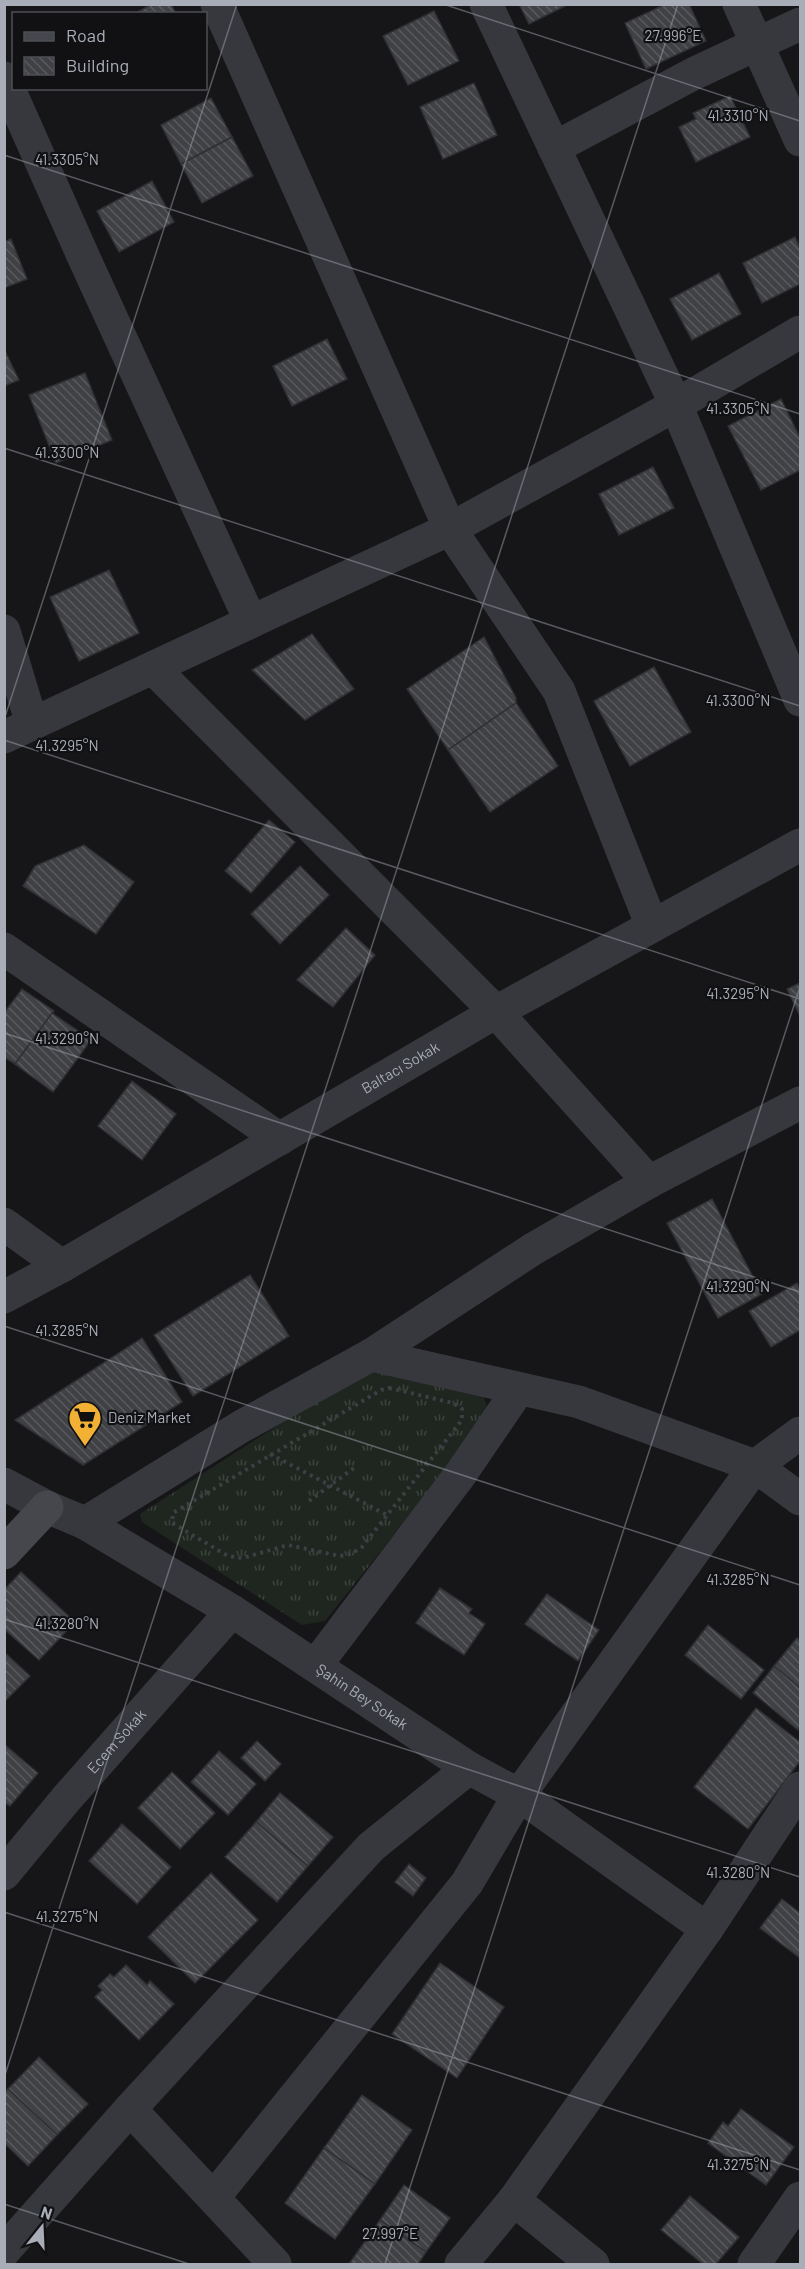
<svg xmlns="http://www.w3.org/2000/svg" width="805" height="2269" viewBox="0 0 805 2269" font-family="Barlow,sans-serif">
<style>
.grass{fill:url(#grass-tufts)}
.building{fill:url(#building-back-hatch);stroke:#303034;stroke-width:1.5}
.lines{fill:none;stroke-linecap:round;stroke-linejoin:round}
.path{stroke:#3d3f44;stroke-width:4;stroke-dasharray:3 4.5;stroke-linecap:butt}
.street{stroke:#37383d;stroke-width:33}
.secondary{stroke:#45474d;stroke-width:33}
.ticks{fill:none;stroke:#a8adb8;stroke-width:1.5;stroke-opacity:0.45}
.labels{text-anchor:middle;stroke-width:4.5;stroke-linejoin:round;paint-order:stroke}
.street-label{font-size:15px;fill:#a8adb8;stroke:#111113}
.poi-label{font-size:15px;fill:#a8adb8;stroke:#111113;text-anchor:start}
.ticks-label{font-size:15px;text-anchor:middle;fill:#a8adb8;stroke:#111113;stroke-width:4.5;stroke-linejoin:round;paint-order:stroke}
</style>
<defs>
<pattern id="grass-tufts" width="24" height="20" patternUnits="userSpaceOnUse" patternTransform="scale(1.5)"><rect width="24" height="20" fill="#1e261f"/><path d="M3 7l-1-3M5 7V3M7 7l1-3M15 17l-1-3M17 17v-4M19 17l1-3" fill="none" stroke="#3c433d"/></pattern>
<pattern id="building-back-hatch" width="6" height="6" patternUnits="userSpaceOnUse" patternTransform="scale(1.5)"><rect width="6" height="6" fill="#404145"/><path d="M-1 5l2 2M0 0l6 6M5-1l2 2" fill="none" stroke="#595a5e"/></pattern>
</defs>
<rect width="100%" height="100%" fill="#161618"/>
<path class="grass" d="M 370,1366 L 482,1393 L 490,1414 L 325,1621 L 302,1625 L 142,1522 L 140,1514 Z"/>
<g class="building">
<path d="M 152,4 L 171,4 L 176,14 L 134,14 Z"/>
<path d="M 519,4 L 569,4 L 529,24 Z"/>
<path d="M 666,4 L 689,4 L 706,41 L 646,69 L 625,23 Z"/>
<path d="M 434,11 L 459,61 L 408,85 L 383,36 Z"/>
<path d="M 474,83 L 497,135 L 443,159 L 420,107 Z"/>
<path d="M 730,96 L 750,137 L 696,162 L 679,127 L 696,119 L 693,113 Z"/>
<path d="M 211,98 L 232,137 L 181,164 L 161,125 Z"/>
<path d="M 232,137 L 253,176 L 202,203 L 181,164 Z"/>
<path d="M 152,181 L 174,222 L 119,252 L 97,211 Z"/>
<path d="M 795,237 L 800,248 L 800,284 L 762,303 L 743,263 Z"/>
<path d="M 11,239 L 27,279 L 4,288 L 4,242 Z"/>
<path d="M 719,273 L 741,314 L 692,340 L 670,299 Z"/>
<path d="M 327,339 L 347,379 L 292,406 L 273,366 Z"/>
<path d="M 4,349 L 19,380 L 4,386 Z"/>
<path d="M 85,373 L 112,440 L 56,463 L 29,395 Z"/>
<path d="M 781,399 L 800,438 L 800,470 L 761,490 L 728,426 Z"/>
<path d="M 653,467 L 674,508 L 619,535 L 599,494 Z"/>
<path d="M 109,570 L 139,633 L 79,661 L 50,597 Z"/>
<path d="M 312,634 L 354,689 L 305,720 L 252,670 Z"/>
<path d="M 484,637 L 516,698 L 516,703 L 448,750 L 407,689 Z"/>
<path d="M 654,667 L 691,732 L 630,766 L 594,701 Z"/>
<path d="M 516,703 L 558,766 L 490,812 L 448,750 Z"/>
<path d="M 269,820 L 295,842 L 251,893 L 225,871 Z"/>
<path d="M 84,845 L 134,882 L 96,934 L 23,886 L 35,866 Z"/>
<path d="M 300,866 L 329,895 L 280,944 L 251,914 Z"/>
<path d="M 346,928 L 375,955 L 333,1007 L 297,980 Z"/>
<path d="M 800,983 L 800,1016 L 787,989 Z"/>
<path d="M 22,989 L 54,1011 L 15,1064 L 4,1057 L 4,1013 Z"/>
<path d="M 52,1013 L 91,1040 L 53,1092 L 15,1064 Z"/>
<path d="M 132,1081 L 176,1114 L 142,1160 L 98,1126 Z"/>
<path d="M 712,1199 L 762,1294 L 718,1318 L 667,1223 Z"/>
<path d="M 250,1275 L 289,1336 L 193,1396 L 154,1335 Z"/>
<path d="M 797,1283 L 800,1289 L 800,1330 L 771,1347 L 749,1311 Z"/>
<path d="M 142,1338 L 182,1402 L 83,1465 L 15,1420 Z"/>
<path d="M 21,1572 L 75,1622 L 39,1660 L 4,1629 L 4,1590 Z"/>
<path d="M 440,1588 L 472,1609 L 469,1613 L 485,1624 L 464,1655 L 416,1623 Z"/>
<path d="M 547,1594 L 599,1630 L 578,1661 L 525,1624 Z"/>
<path d="M 708,1625 L 764,1670 L 741,1699 L 685,1655 Z"/>
<path d="M 797,1638 L 800,1640 L 800,1688 L 774,1666 Z"/>
<path d="M 4,1652 L 30,1676 L 4,1702 Z"/>
<path d="M 774,1666 L 800,1688 L 800,1727 L 798,1730 L 753,1693 Z"/>
<path d="M 756,1708 L 800,1742 L 800,1761 L 748,1829 L 694,1787 Z"/>
<path d="M 257,1741 L 281,1764 L 265,1781 L 241,1758 Z"/>
<path d="M 4,1744 L 38,1773 L 10,1806 L 4,1802 Z"/>
<path d="M 219,1751 L 256,1784 L 228,1815 L 191,1782 Z"/>
<path d="M 172,1772 L 215,1813 L 180,1849 L 138,1808 Z"/>
<path d="M 280,1793 L 333,1837 L 308,1866 L 256,1822 Z"/>
<path d="M 256,1822 L 308,1866 L 277,1902 L 225,1857 Z"/>
<path d="M 122,1824 L 171,1867 L 137,1904 L 89,1861 Z"/>
<path d="M 409,1864 L 426,1878 L 413,1896 L 395,1882 Z"/>
<path d="M 211,1873 L 258,1920 L 195,1983 L 148,1937 Z"/>
<path d="M 782,1899 L 800,1913 L 800,1958 L 760,1928 Z"/>
<path d="M 440,1963 L 504,2007 L 457,2078 L 392,2034 Z"/>
<path d="M 126,1965 L 147,1985 L 150,1981 L 174,2004 L 139,2040 L 95,1997 L 102,1990 L 98,1986 L 110,1974 L 114,1977 Z"/>
<path d="M 39,2057 L 88,2104 L 57,2135 L 8,2089 Z"/>
<path d="M 8,2089 L 57,2135 L 28,2166 L 4,2143 L 4,2093 Z"/>
<path d="M 362,2095 L 412,2130 L 375,2184 L 324,2148 Z"/>
<path d="M 741,2109 L 794,2147 L 766,2185 L 708,2143 L 723,2122 L 728,2126 Z"/>
<path d="M 324,2148 L 375,2184 L 335,2239 L 285,2203 Z"/>
<path d="M 404,2185 L 450,2218 L 426,2252 L 380,2220 Z"/>
<path d="M 690,2196 L 739,2237 L 716,2264 L 703,2264 L 661,2230 Z"/>
<path d="M 380,2220 L 426,2252 L 418,2264 L 349,2264 Z"/>
</g>
<g class="lines">
<g class="path">
<path d="M 389,1388 L 453,1403 L 462,1409 L 462,1420 L 362,1547 L 351,1554 L 340,1556 L 288,1545 L 243,1558 L 228,1556 L 172,1523 L 173,1513 L 381,1390 Z"/>
<path d="M 270,1454 L 387,1515"/>
<path d="M 309,1501 L 354,1468"/>
</g>
<g class="street">
<path d="M 217,4 L 450,529 L 559,691 L 652,926"/>
<path d="M 486,4 L 676,405 L 800,700"/>
<path d="M 739,4 L 800,140"/>
<path d="M 4,78 L 84,258 L 251,622"/>
<path d="M 554,148 L 693,74 L 800,24"/>
<path d="M 4,631 L 32,724"/>
<path d="M 153,668 L 496,1012 L 649,1182"/>
<path d="M 4,737 L 450,529 L 676,405 L 800,332"/>
<path d="M 4,949 L 280,1139"/>
<path d="M 4,1224 L 62,1266"/>
<path id="s1" d="M 4,1297 L 62,1266 L 496,1012 L 800,845"/>
<path d="M 371,1355 L 579,1402 L 755,1466 L 800,1499"/>
<path id="s2" d="M 4,1484 L 47,1507 L 85,1523 L 232,1611 L 469,1768 L 519,1795 L 707,1929"/>
<path d="M 85,1523 L 242,1426 L 371,1355 L 533,1249 L 649,1182 L 800,1103"/>
<path d="M 316,1665 L 460,1475 L 518,1390"/>
<path id="s3" d="M 4,1874 L 66,1799 L 232,1611"/>
<path d="M 130,2109 L 275,2264"/>
<path d="M 214,2197 L 467,1883 L 519,1795 L 755,1466 L 800,1433"/>
<path d="M 514,2200 L 593,2264"/>
<path d="M 4,2251 L 130,2109 L 371,1847 L 469,1768"/>
<path d="M 461,2264 L 514,2200 L 707,1929 L 800,1788"/>
<path d="M 754,2264 L 800,2198"/>
</g>
<path class="secondary" d="M 4,1553 L 47,1507"/>
</g>
<path class="ticks" d="M 443,4 L 800,121M 4,155 L 800,414M 4,448 L 800,706M 4,720 L 237,4M 4,740 L 800,999M 4,1033 L 800,1292M 4,1326 L 800,1585M 4,1619 L 800,1877M 4,1912 L 800,2170M 4,2078 L 678,4M 4,2204 L 189,2264M 385,2264 L 800,987"/>
<defs>
<symbol id="supermarket-pin" viewBox="-11 -11 22 30"><path d="M0 17L-7.5 6A9.5 9.5 0 1 1 7.5 6Z" fill="#f2b134" stroke="#111113"/><path d="M-6-5.5h2.5l.6 2H6L4.5 2H-2.5L-4.4-4H-6ZM-1.5 3.2a1.3 1.3 0 1 0 .1 0ZM3 3.2a1.3 1.3 0 1 0 .1 0Z" fill="#111"/></symbol>
</defs>
<g fill-rule="evenodd">
<use href="#supermarket-pin" x="66" y="1399" width="38" height="52"/>
</g>
<g class="labels">
<g class="street-label">
<text dy="5" stroke="none"><textPath href="#s1" startOffset="458">Baltacı Sokak</textPath></text>
<text dy="5" stroke="none"><textPath href="#s2" startOffset="417">Şahin Bey Sokak</textPath></text>
<text dy="5" stroke="none"><textPath href="#s3" startOffset="174">Ecem Sokak</textPath></text>
</g>
<g class="poi-label">
<text x="108" y="1423">Deniz Market</text>
</g>
</g>
<g class="ticks-label">
<text x="673" y="41">27.996°E</text>
<text x="738" y="121">41.3310°N</text>
<text x="67" y="165">41.3305°N</text>
<text x="738" y="414">41.3305°N</text>
<text x="67" y="458">41.3300°N</text>
<text x="738" y="706">41.3300°N</text>
<text x="67" y="751">41.3295°N</text>
<text x="738" y="999">41.3295°N</text>
<text x="67" y="1044">41.3290°N</text>
<text x="738" y="1292">41.3290°N</text>
<text x="67" y="1336">41.3285°N</text>
<text x="738" y="1585">41.3285°N</text>
<text x="67" y="1629">41.3280°N</text>
<text x="738" y="1878">41.3280°N</text>
<text x="67" y="1922">41.3275°N</text>
<text x="738" y="2170">41.3275°N</text>
<text x="390" y="2239">27.997°E</text>
</g>
<rect width="805" height="2269" fill="none" stroke="#a8adb8" stroke-width="12"/>
<rect x="12" y="12" width="195" height="78" fill="#111113" stroke="#4d4f55" stroke-width="1.5"/>
<rect x="24" y="32" width="30" height="9" fill="#45474d" stroke="#4d4f55" stroke-width="1.5"/>
<text x="66" y="42" font-size="18" fill="#a8adb8">Road</text>
<rect x="24" y="57" width="30" height="18" fill="url(#building-back-hatch)" stroke="#4d4f55" stroke-width="1.5"/>
<text x="66" y="72" font-size="18" fill="#a8adb8">Building</text>
<g transform="translate(42 2227) rotate(18)" stroke="#111113" stroke-width="4.5" paint-order="stroke">
<path d="M0-4.5L10 22L0 15L-10 22Z" fill="#a8adb8"/>
<text y="-9" font-size="16" font-weight="bold" text-anchor="middle" fill="#a8adb8">N</text>
</g>
</svg>
